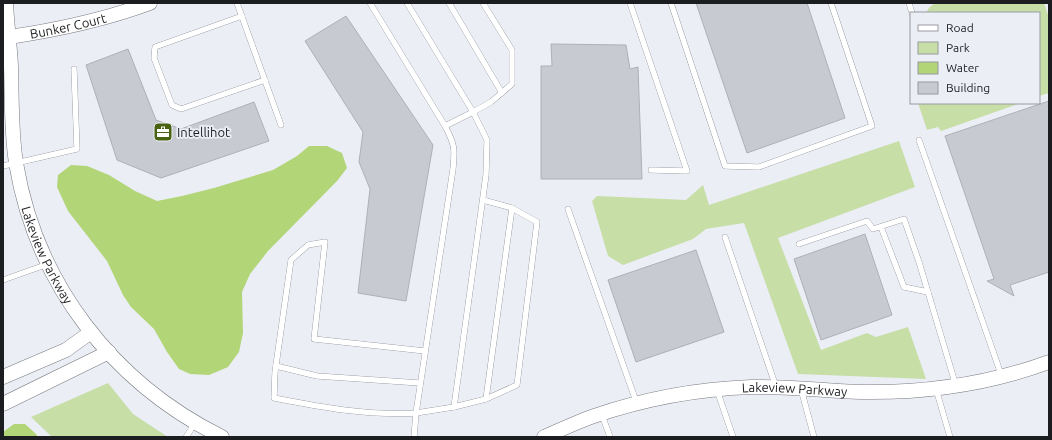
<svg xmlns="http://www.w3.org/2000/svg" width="1052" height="440" viewBox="0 0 1052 440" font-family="Ubuntu,sans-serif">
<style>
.green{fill:#c7dea7}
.water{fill:#b1d577}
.building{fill:#c7cad1;stroke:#aeb0b8}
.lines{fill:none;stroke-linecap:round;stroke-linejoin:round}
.service-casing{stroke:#787a81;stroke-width:6}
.tertiary-casing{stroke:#787a81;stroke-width:15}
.service{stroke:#fff;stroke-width:5.5}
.tertiary{stroke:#fff;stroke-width:14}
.labels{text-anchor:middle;stroke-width:3.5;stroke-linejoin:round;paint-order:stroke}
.street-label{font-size:13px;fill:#1c1d20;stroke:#eceef6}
.poi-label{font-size:13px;fill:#1c1d20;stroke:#eceef6;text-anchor:start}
</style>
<rect width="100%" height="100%" fill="#eceef6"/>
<g class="green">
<path d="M 936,3 L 1044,3 L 1049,18 L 1049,93 L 1039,96 L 1039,13 L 927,13 C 927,8 932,5 936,3 Z"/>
<path d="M 918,103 L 1021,103 L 941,131 L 938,127 L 927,130 Z"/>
<path d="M 899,141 L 915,187 L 778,238 L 821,350 L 867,333 L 876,337 L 908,327 L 926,379 L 798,374 L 744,223 L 706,229 L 693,239 L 623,265 L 608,256 L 592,201 L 597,196 L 686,200 L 703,185 L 709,205 Z"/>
<path d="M 108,383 L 133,414 L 168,437 L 52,437 L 31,417 Z"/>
</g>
<g class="water">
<path d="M 309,146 L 327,146 L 342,153 L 347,168 L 337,181 L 268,251 L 250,274 L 242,292 L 243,333 L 239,352 L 228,367 L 209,375 L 190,374 L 179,369 L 167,352 L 154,329 L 131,307 L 123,295 L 107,261 L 68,211 L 57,187 L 58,175 L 71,165 L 87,166 L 109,175 L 135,191 L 157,201 L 182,196 L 214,188 L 273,170 L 297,156 Z"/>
<path d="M 14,424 L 25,424 L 36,434 L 38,437 L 3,437 L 3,432 Z"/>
</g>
<g class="building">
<path d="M 696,3 L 807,3 L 845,118 L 747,153 Z"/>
<path d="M 346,16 L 433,145 L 406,301 L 358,293 L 370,189 L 359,162 L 363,132 L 305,41 Z"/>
<path d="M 551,44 L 626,45 L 630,69 L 638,67 L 642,179 L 541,179 L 541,66 L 552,66 Z"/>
<path d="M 128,49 L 156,120 L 181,129 L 254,102 L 269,141 L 161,178 L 117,160 L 86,65 Z"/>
<path d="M 1049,101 L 1049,272 L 1010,285 L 1014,296 L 987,281 L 994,279 L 945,136 Z"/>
<path d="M 865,234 L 892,315 L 821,340 L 794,259 Z"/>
<path d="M 696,250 L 724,332 L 636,362 L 608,280 Z"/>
</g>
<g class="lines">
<defs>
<g id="service">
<path d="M 237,3 L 281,125"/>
<path d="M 370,3 L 445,126 L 473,112 L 407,3"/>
<path d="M 449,3 L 502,93"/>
<path d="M 630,3 L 687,171 L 651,170"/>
<path d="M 671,3 L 725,166 L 759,167 L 872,126 L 831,3"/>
<path d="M 909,3 L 912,13"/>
<path d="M 242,16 L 155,47 L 154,58 L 172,105 L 181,109 L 265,80"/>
<path d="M 919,140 L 1002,377"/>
<path d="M 3,166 L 77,149 L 74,69"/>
<path d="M 568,209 L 637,404"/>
<path d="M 881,227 L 904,287 L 928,292"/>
<path d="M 725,237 L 776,387"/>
<path d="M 799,244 L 867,221 L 873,229 L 904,219 L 919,262 L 956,386"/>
<path d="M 3,280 L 48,264"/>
<path d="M 425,351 L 314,339 L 325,242 L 308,245 L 291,260 L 275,372 L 274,398 C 320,407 368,416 416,413 L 453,169 C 455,149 455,145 445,126"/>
<path d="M 276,366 L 317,376 L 420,383"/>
<path d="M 801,389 L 814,437"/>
<path d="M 936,389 L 950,437"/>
<path d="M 717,390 L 733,437"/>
<path d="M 486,399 L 512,208"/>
<path d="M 454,407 L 486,399 L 517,385 L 537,222 L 512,208 L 483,200"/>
<path d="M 602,415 L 610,437"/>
<path d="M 186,437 L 195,423"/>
<path d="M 414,437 L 416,413 L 454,407 L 486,175 L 487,140 L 473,112 L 491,102 L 512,84 L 512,50 L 483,3"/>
</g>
<g id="tertiary">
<path id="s1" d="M 6,3 C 7,24 10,45 11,66 C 12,98 11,131 16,163 C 36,284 113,383 222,437"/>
<path id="s2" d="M 9,37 C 57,30 104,20 150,3"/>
<path d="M 3,377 L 66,350 L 91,332"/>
<path d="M 3,404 L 109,352"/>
<path id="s3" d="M 544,437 C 560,430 577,422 594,416 C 644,399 698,389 751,387 C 788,386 825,391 862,392 C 926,393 989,384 1049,362"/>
</g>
</defs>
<use href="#service" class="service-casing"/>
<use href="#tertiary" class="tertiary-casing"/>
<use href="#service" class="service"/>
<use href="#tertiary" class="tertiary"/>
</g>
<defs>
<symbol id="office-square" viewBox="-11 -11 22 22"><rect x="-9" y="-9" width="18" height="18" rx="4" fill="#486212" stroke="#eceef6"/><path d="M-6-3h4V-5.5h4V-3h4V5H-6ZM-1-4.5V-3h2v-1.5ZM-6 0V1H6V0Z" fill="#fff"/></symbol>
</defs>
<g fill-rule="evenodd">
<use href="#office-square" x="152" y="121" width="22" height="22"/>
</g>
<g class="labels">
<g class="street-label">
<text dy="5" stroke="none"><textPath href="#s2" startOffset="60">Bunker Court</textPath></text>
<text dy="5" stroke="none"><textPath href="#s1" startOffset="258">Lakeview Parkway</textPath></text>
<text dy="5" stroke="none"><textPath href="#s3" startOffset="258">Lakeview Parkway</textPath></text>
</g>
<g class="poi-label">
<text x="177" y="137">Intellihot</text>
</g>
</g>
<rect width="1052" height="440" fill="none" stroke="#1c1d20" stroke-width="8"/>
<rect x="910" y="12" width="130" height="92" fill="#eceef6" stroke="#999aa0"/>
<rect x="918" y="25" width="20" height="6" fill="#ffffff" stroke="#999aa0"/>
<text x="946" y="32" font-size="12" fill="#1c1d20">Road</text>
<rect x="918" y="42" width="20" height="12" fill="#c7dea7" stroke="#999aa0"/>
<text x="946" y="52" font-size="12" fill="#1c1d20">Park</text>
<rect x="918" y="62" width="20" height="12" fill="#b1d577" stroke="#999aa0"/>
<text x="946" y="72" font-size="12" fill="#1c1d20">Water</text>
<rect x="918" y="82" width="20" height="12" fill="#c7cad1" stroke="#999aa0"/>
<text x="946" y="92" font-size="12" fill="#1c1d20">Building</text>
</svg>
